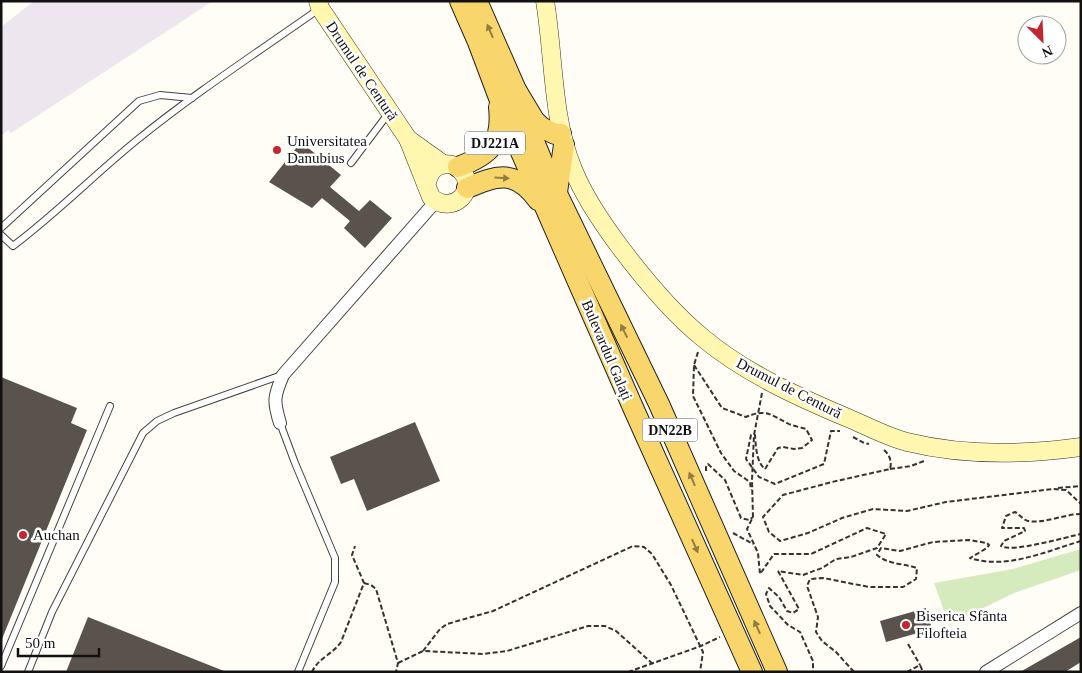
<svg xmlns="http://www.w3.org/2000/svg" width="1082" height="673" viewBox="0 0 1082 673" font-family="'Times New Roman',serif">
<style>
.industrial{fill:#eee6ef}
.green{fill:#d5ebbd}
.building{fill:#5a524d}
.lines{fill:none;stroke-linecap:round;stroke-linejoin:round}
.lane-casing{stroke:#444;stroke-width:8}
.street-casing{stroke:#444;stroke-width:14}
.secondary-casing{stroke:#333;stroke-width:19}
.primary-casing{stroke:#222;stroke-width:22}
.path{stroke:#333;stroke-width:2;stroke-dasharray:5 2.5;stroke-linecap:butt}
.lane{stroke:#fff;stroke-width:6}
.street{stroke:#fff;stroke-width:12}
.secondary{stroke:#fff6b0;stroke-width:18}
.primary{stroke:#f9d66b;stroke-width:20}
.oneway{fill:#917d42}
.poi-dot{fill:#c4262e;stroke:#fff;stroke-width:2}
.labels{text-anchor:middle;stroke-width:5;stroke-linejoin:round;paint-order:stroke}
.shield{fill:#fff;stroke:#585858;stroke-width:1}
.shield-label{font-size:14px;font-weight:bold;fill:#111}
.street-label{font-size:15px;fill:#111;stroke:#fff}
.poi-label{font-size:15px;fill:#111;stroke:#fff;text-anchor:start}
</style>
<rect width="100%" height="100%" fill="#fffdf5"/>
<path class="industrial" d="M 34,1 L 213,1 L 11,133 L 8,130 L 1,136 L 1,27 Z"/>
<path class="green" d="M 1081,549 L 1081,570 L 1014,593 L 949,625 L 934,583 L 1013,569 Z"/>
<g class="building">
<path d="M 301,142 L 341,175 L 330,187 L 359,211 L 370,200 L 392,218 L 365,248 L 344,228 L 350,221 L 322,198 L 312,208 L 269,182 Z"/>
<path d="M 1,377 L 77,408 L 71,423 L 87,430 L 2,639 Z"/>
<path d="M 415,422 L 440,481 L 367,511 L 354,479 L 341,484 L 330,457 Z"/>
<path d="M 926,608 L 932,629 L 886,642 L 880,621 Z"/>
<path d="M 88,617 L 224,671 L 224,672 L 66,672 Z"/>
<path d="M 1081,637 L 1081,662 L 1065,672 L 1020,672 Z"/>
</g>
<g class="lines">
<defs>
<g id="lane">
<path d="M 351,163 L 388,114"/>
<path d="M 1,228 L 139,101 L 160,95 L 192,98"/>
<path d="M 1,235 L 13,246 C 57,213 95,174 137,140 C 195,93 258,52 319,9"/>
<path d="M 280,423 L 295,463 L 335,558 L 335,582 L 298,672"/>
<path d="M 1,666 L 110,406"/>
<path d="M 28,672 L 52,612 L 143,433 L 157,421 L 174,413 L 282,375"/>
</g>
<g id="street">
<path d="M 280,423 C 273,401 274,396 283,375 L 436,201"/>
<path d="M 986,672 L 1081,613"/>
</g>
<g id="secondary">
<path d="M 318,1 L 320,8 L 408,139 L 431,197 C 453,217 480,188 460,170 C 456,165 449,163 442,165 C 432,167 429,175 426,185"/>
<path d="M 545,1 C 554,55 552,120 573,169 C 584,197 602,223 620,247 C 644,279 671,312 703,338 C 745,373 798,397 848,418 C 867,426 887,437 907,442 C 964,456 1023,455 1081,447"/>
<path d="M 408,139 L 443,164"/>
</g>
<g id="primary">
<path d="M 460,1 L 478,42 L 510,127 L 635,412 L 752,672"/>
<path d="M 477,1 L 516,90 L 534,120 L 541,127 L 555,134 L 561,134"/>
<path d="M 516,90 L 526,122 L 547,173 L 659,404 L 777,672"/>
<path d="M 458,167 C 490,155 503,143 499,107"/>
<path d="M 467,188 C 498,174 516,170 538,200"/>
<path d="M 557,192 L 564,145"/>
</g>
</defs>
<use href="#lane" class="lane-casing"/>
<use href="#street" class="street-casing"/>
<use href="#secondary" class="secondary-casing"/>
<use href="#primary" class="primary-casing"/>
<g class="path">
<path d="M 698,352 L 694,365 L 693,396 L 721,453 L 734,471 L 750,482 L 751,490"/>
<path d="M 694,365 L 722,408 L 746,417 C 765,409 770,414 787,423 C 792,426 800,427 806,429 L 812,440 L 802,448 L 794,449 L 783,447 L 778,448 L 765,469 C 756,462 756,446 755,435 L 751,435 L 746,459 L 759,477 L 775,484 L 824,464 L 831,431 L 840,431"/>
<path d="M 762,393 L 754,435 L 752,480 L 753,517 L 747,529 L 758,553 L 760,574 L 774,554 L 811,554 L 867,528 L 886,534 L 877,548 L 851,557 L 836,559 L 822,568 L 803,575 L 778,571"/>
<path d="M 853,437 L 864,443 L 869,444"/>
<path d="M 884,450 C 890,455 892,462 890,469 L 832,482 L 783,495 L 763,517 L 769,532 L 780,541 L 808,533 L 842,518 L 873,509 L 907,511 L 946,502 L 1053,489 L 1066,490 L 1081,504"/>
<path d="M 890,469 L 911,466 L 924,461"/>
<path d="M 706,471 L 706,467 L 708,464 L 725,480 L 741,518 L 749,520 L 753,517"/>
<path d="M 1058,488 L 1081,486"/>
<path d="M 1081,514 C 1065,514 1043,524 1028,521 C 1023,520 1019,514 1015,512 L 1006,516 L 1002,528 L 1024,528 L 1025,531 L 1004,541 L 1001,546 C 1012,553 1066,537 1081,534"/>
<path d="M 733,533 L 753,544"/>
<path d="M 778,571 L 799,609 L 793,613 L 787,611 L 779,597 L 769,588 L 766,594 L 770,606 L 788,625 L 800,632 L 813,661 L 813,672"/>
<path d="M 364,583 L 371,585 L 376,589 L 398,663 L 396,672"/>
<path d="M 908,644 L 920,665"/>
<path d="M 423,651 L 440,629 L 447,624 L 493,611 L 633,546 L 644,547 L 652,554 L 671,585 L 703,652 L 700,672"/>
<path d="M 398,663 L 423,651 L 483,654 L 507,651 L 588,626 L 605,626 L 616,631 L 653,664"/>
<path d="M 312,672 C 318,658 333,654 341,642 L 364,583 L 352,555 L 355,546"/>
<path d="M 628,672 L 701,646 L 720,637"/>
<path d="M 854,672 L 836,652 L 822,641 L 816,632 L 818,617 L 807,586 L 810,579 L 823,578 L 869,587 L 903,587 L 916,579 L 917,568 C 903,563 889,565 877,555 L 881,548 L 900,551 L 933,542 L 969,540 L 987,543 L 989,545 L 987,548 L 970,558 C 1006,570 1047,551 1081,541"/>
<path d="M 907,672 L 920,665 L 923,672"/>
</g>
<use href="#lane" class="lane"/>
<use href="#street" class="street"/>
<use href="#secondary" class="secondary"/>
<use href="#primary" class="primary"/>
</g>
<defs><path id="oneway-solid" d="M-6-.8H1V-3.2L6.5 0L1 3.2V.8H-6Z" transform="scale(1.25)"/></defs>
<g class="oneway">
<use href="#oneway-solid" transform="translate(490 31) rotate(-113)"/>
<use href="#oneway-solid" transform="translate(502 178) rotate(4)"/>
<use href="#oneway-solid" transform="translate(624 331) rotate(-116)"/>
<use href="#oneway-solid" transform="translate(692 479) rotate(-114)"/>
<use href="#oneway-solid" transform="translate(695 546) rotate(66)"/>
<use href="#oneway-solid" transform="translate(757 627) rotate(-114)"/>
</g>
<g class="poi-dot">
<circle cx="277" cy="150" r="5"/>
<circle cx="23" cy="535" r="5"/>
<circle cx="906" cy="625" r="5"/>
</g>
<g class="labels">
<g class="shield">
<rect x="465" y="131.5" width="60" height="23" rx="4"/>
<rect x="642.5" y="418.5" width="55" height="23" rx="4"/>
</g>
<g class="shield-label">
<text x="495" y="148">DJ221A</text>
<text x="670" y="435">DN22B</text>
</g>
<g class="street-label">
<text transform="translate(362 71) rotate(56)" y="5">Drumul de Centură</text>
<text transform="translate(607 350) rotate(67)" y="5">Bulevardul Galați</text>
<text transform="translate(789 388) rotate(27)" y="5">Drumul de Centură</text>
</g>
<g class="poi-label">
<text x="287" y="146">Universitatea<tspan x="287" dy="17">Danubius</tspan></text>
<text x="33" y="540">Auchan</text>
<text x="916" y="621">Biserica Sfânta<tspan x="916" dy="17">Filofteia</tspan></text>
</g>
</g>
<rect width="1082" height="673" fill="none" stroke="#111111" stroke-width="5"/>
<g transform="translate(1042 40) rotate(156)"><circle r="24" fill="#ffffff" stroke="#a0a0a0"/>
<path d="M0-4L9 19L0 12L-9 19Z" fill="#c4262e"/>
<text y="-8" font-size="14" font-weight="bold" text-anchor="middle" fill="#111111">N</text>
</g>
<path d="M18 648v8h81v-8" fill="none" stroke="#111111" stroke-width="2.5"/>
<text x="25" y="648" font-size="15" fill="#111111" stroke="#ffffff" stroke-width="4" paint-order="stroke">50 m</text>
</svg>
